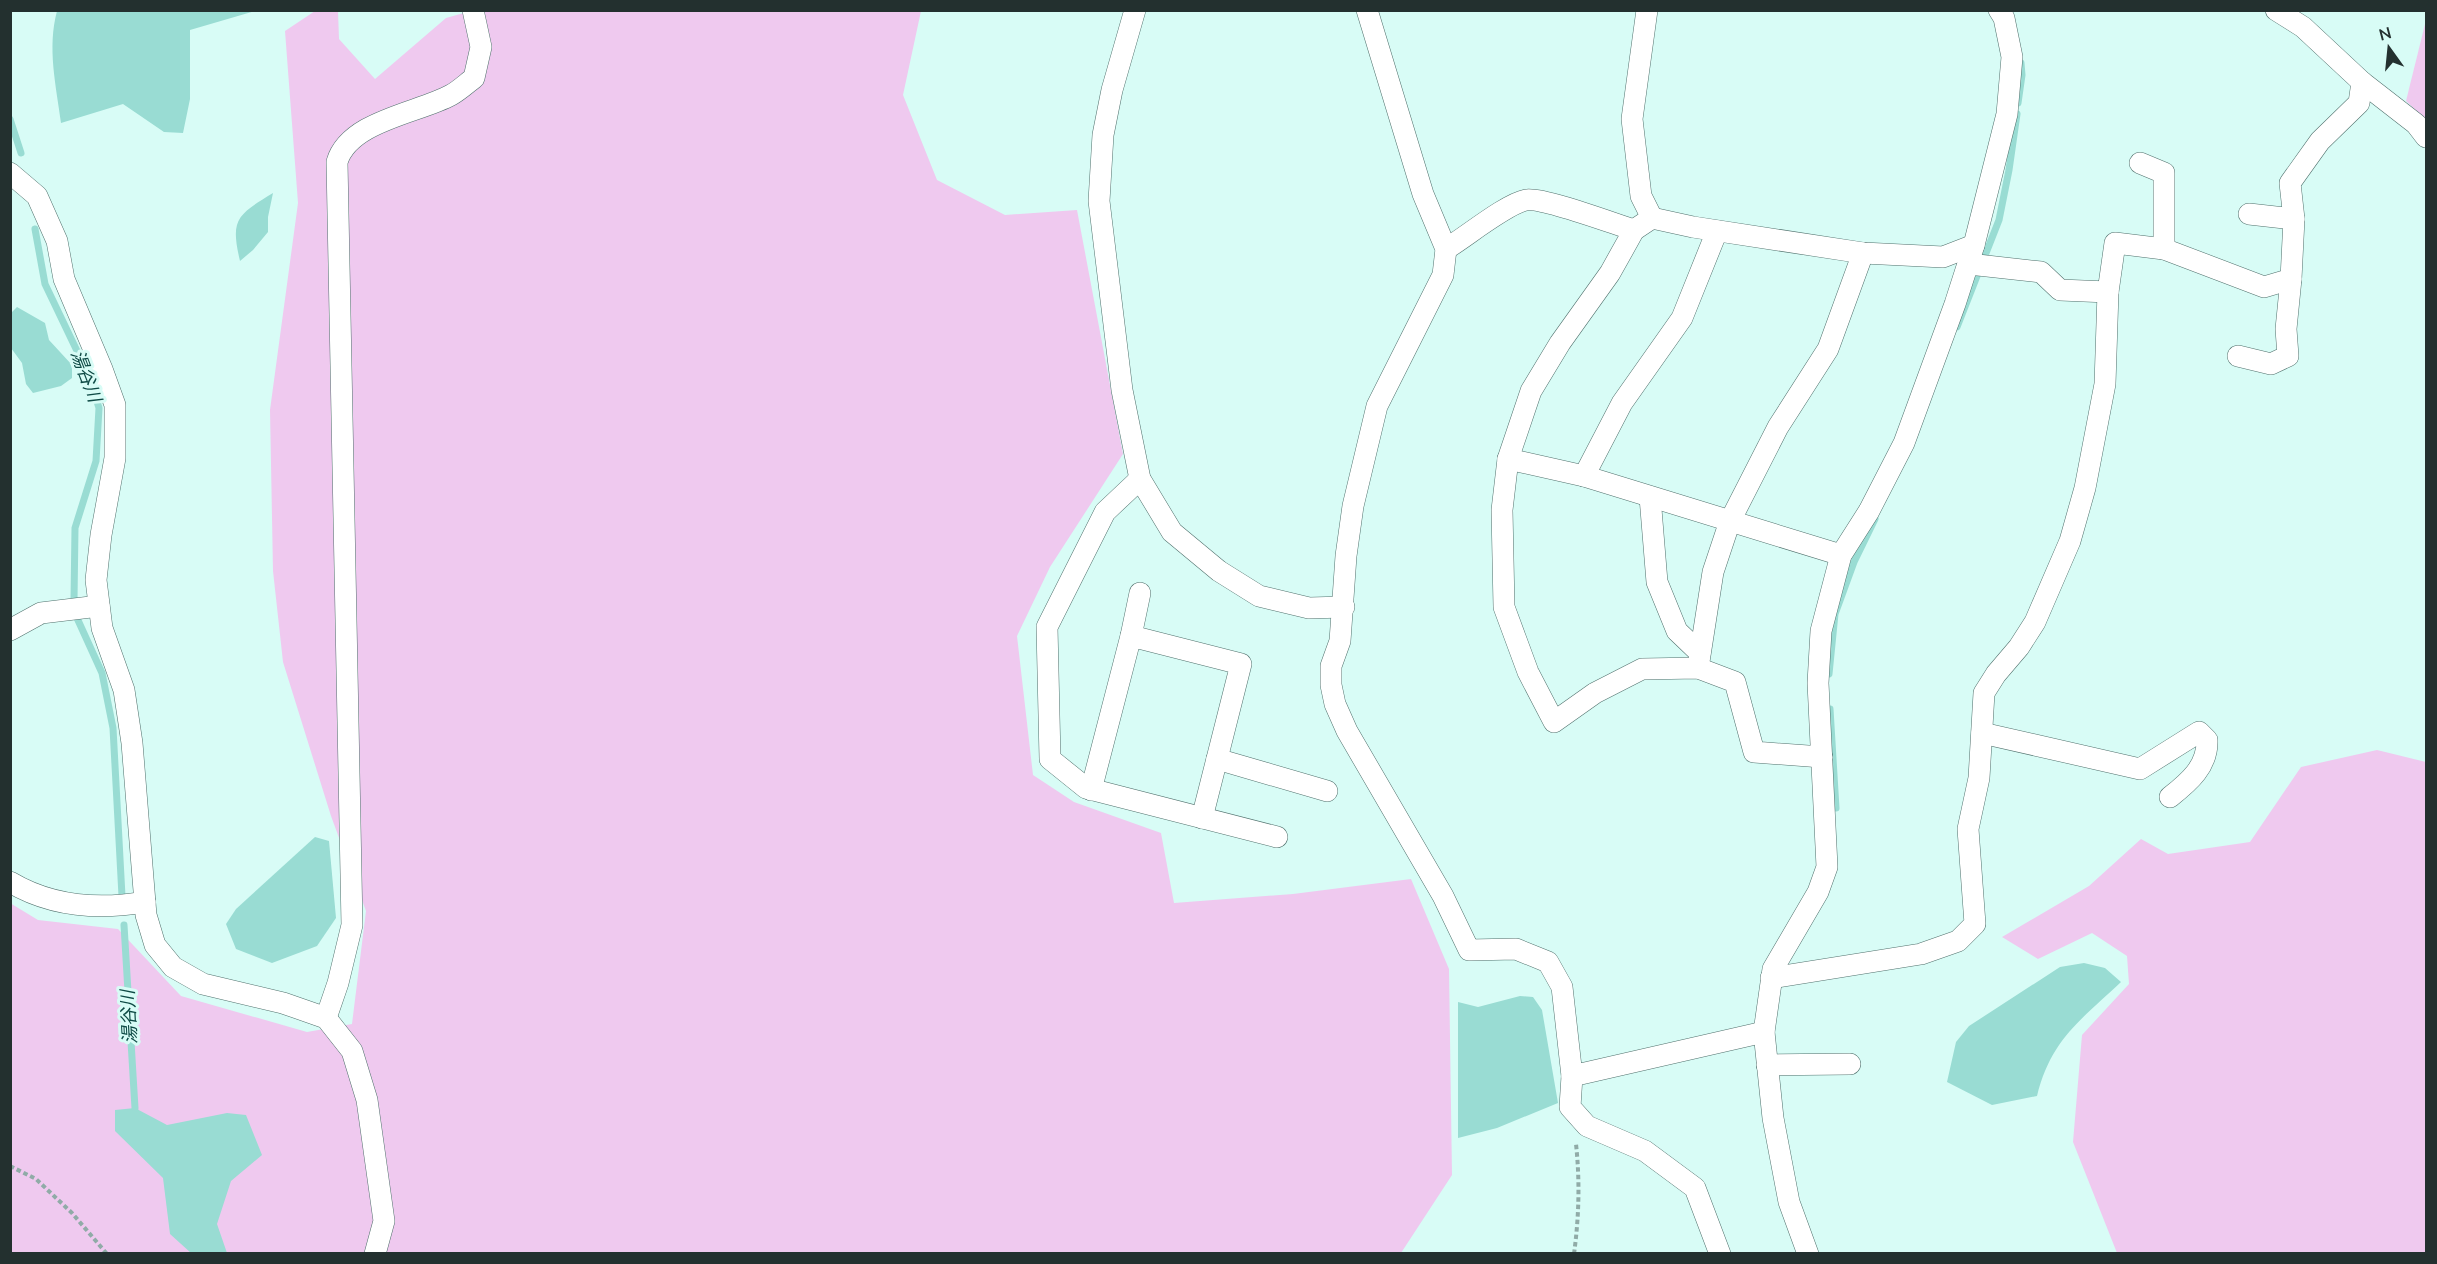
<svg xmlns="http://www.w3.org/2000/svg" width="2437" height="1264" viewBox="0 0 2437 1264" font-family="Mulish,'Noto Sans JP',sans-serif">
<style>
.green{fill:#efc9ef}
.water{fill:#99dcd3}
.lines{fill:none;stroke-linecap:round;stroke-linejoin:round}
.stream{stroke:#99dcd3;stroke-width:7}
.minor-casing{stroke:#51716d;stroke-width:22}
.path{stroke:#90aba7;stroke-width:4;stroke-dasharray:4.5 3;stroke-linecap:butt}
.minor{stroke:#fff;stroke-width:21}
.labels{text-anchor:middle;stroke-width:6;stroke-linejoin:round;paint-order:stroke}
.water-label{font-size:18px;font-style:italic;fill:#0e4a45;stroke:#d8fcf6}
</style>
<rect width="100%" height="100%" fill="#d8fcf6"/>
<g class="green">
<path d="M 315,11 L 338,11 L 339,39 L 375,79 L 446,18 L 471,11 L 921,11 L 903,95 L 937,180 L 1005,215 L 1077,210 L 1123,454 L 1050,567 L 1017,636 L 1033,775 L 1074,802 L 1161,833 L 1174,903 L 1293,894 L 1411,879 L 1449,969 L 1452,1175 L 1401,1253 L 11,1253 L 10,903 L 38,920 L 118,929 L 181,996 L 307,1032 L 352,1024 L 366,911 L 331,816 L 283,662 L 273,571 L 270,410 L 298,203 L 285,31 Z"/>
<path d="M 2426,20 L 2426,120 L 2406,101 Z"/>
<path d="M 2377,750 L 2426,762 L 2426,1253 L 2117,1253 L 2073,1142 L 2082,1035 L 2129,984 L 2127,956 L 2092,933 L 2038,959 L 2002,937 L 2089,886 L 2141,839 L 2168,854 L 2250,842 L 2301,767 Z"/>
</g>
<g class="water">
<path d="M 57,11 L 57,10 L 255,11 L 190,30 L 190,99 L 183,133 L 164,132 L 123,104 L 61,123 C 56,85 47,48 57,11 Z"/>
<path d="M 273,193 L 268,217 L 268,232 L 253,250 L 240,261 C 230,219 237,215 273,193 Z"/>
<path d="M 17,307 L 45,323 L 49,340 L 72,365 L 72,378 L 61,386 L 33,393 L 26,384 L 22,363 L 11,348 L 11,313 Z"/>
<path d="M 315,837 L 329,841 L 336,918 L 317,946 L 272,963 L 236,949 L 226,924 L 236,909 Z"/>
<path d="M 2084,963 L 2105,968 L 2121,982 C 2081,1020 2051,1039 2037,1096 L 1992,1105 L 1947,1082 L 1956,1042 L 1969,1026 L 2060,967 Z"/>
<path d="M 1520,996 L 1533,997 L 1542,1010 L 1558,1103 L 1497,1128 L 1458,1138 L 1458,1002 L 1478,1007 Z"/>
<path d="M 135,1108 L 167,1125 L 227,1113 L 246,1115 L 262,1155 L 231,1181 L 217,1224 L 227,1253 L 191,1253 L 170,1234 L 163,1178 L 115,1131 L 115,1110 Z"/>
</g>
<g class="lines">
<g class="stream">
<path d="M 2018,103 L 2022,75 L 2021,63"/>
<path d="M 10,119 L 21,153"/>
<path d="M 35,229 L 45,284 L 89,376 L 99,408 L 96,461 L 75,528 L 74,600"/>
<path d="M 1957,327 L 1999,220 L 2009,170 L 2017,114"/>
<path d="M 77,618 L 102,673 L 113,728 L 122,896"/>
<path d="M 1829,674 L 1835,614 L 1854,562 L 1875,519"/>
<path d="M 1830,709 L 1836,808"/>
<path d="M 124,925 L 135,1108"/>
</g>
<defs>
<g id="minor">
<path d="M 1135,10 L 1112,90 L 1103,135 L 1099,201 L 1122,390 L 1140,479 L 1172,532 L 1219,571 L 1259,596 L 1309,608 L 1344,607"/>
<path d="M 1367,10 L 1423,194 L 1446,249 L 1443,275 L 1377,406 L 1353,506 L 1346,556 L 1340,641 L 1331,666 L 1331,685 L 1335,704 L 1347,731 L 1443,896 L 1469,950 L 1516,949 L 1548,962 L 1562,987 L 1572,1076 L 1764,1032"/>
<path d="M 1647,10 L 1632,119 L 1641,196 L 1652,218 L 1693,227 L 1863,253 L 1943,257 L 1974,245"/>
<path d="M 2362,82 L 2416,124 L 2426,137"/>
<path d="M 2140,163 L 2164,173 L 2164,249"/>
<path d="M 10,173 L 37,196 L 57,241 L 64,279 L 102,369 L 115,405 L 115,458 L 101,535 L 96,580 L 102,628 L 124,690 L 132,743 L 146,915 L 155,945 L 173,967 L 203,984 L 283,1003 L 326,1018 L 352,1051 L 367,1100 L 384,1221 L 375,1254"/>
<path d="M 2249,214 L 2294,219"/>
<path d="M 1652,218 L 1634,230 L 1610,273 L 1560,343 L 1531,391 L 1508,459 L 1502,510 L 1504,607 L 1528,672 L 1554,722 L 1595,693 L 1642,669 L 1698,668 L 1735,682 L 1754,752 L 1822,757"/>
<path d="M 1446,249 C 1466,237 1506,204 1526,200 C 1543,197 1614,224 1634,230"/>
<path d="M 1969,264 L 2041,272 L 2060,290 L 2108,292 L 2115,243 L 2164,249 L 2264,287 L 2291,279 L 2294,219 L 2290,183 L 2320,141 L 2359,103 L 2362,82 L 2303,27 L 2276,10"/>
<path d="M 2238,356 L 2271,364 L 2288,356 L 2286,329 L 2291,279"/>
<path d="M 1508,459 L 1584,476 L 1841,555"/>
<path d="M 1584,476 L 1622,403 L 1682,318 L 1717,231"/>
<path d="M 1140,479 L 1105,512 L 1047,627 L 1050,759 L 1086,788 L 1277,837"/>
<path d="M 1650,497 L 1657,582 L 1677,631 L 1700,653"/>
<path d="M 10,630 L 41,613 L 99,606"/>
<path d="M 1131,636 L 1140,593"/>
<path d="M 1698,668 L 1713,572 L 1730,521 L 1778,427 L 1828,349 L 1863,253"/>
<path d="M 1982,733 L 2140,769 L 2199,732 L 2207,740 C 2208,766 2189,782 2170,797"/>
<path d="M 1217,759 L 1327,791"/>
<path d="M 1091,790 L 1131,636 L 1241,664 L 1202,818"/>
<path d="M 10,882 C 52,907 98,910 145,902"/>
<path d="M 1771,978 L 1921,954 L 1958,941 L 1975,924 L 1968,829 L 1979,778 L 1984,693 L 1996,674 L 2019,647 L 2035,622 L 2070,541 L 2085,488 L 2105,384 L 2108,292"/>
<path d="M 326,1018 L 338,983 L 352,925 L 337,162 C 349,121 418,113 451,95 C 460,90 467,83 474,78 L 481,47 L 473,10"/>
<path d="M 1767,1065 L 1850,1064"/>
<path d="M 1572,1076 L 1570,1107 L 1587,1126 L 1645,1151 L 1695,1188 L 1720,1254"/>
<path d="M 1808,1254 L 1789,1202 L 1773,1118 L 1764,1032 L 1773,969 L 1818,892 L 1827,867 L 1818,683 L 1821,631 L 1841,555 L 1869,511 L 1904,443 L 1955,304 L 1974,245 L 2007,114 L 2012,57 L 2004,18 L 1999,10"/>
</g>
</defs>
<use href="#minor" class="minor-casing"/>
<g class="path">
<path d="M 10,1166 L 36,1179 L 72,1213 L 107,1254"/>
<path d="M 1574,1254 C 1579,1217 1580,1181 1576,1144"/>
</g>
<use href="#minor" class="minor"/>
</g>
<g class="labels">
<g class="water-label">
<text transform="translate(86 376) rotate(69)" y="6">湯谷川</text>
<text transform="translate(129 1017) rotate(-93)" y="6">湯谷川</text>
</g>
</g>
<rect width="2437" height="1264" fill="none" stroke="#23302f" stroke-width="24"/>
<g transform="translate(2389 48) rotate(345)" stroke="#d8fcf6" stroke-width="4.5" paint-order="stroke">
<path d="M0-4.5L10 22L0 15L-10 22Z" fill="#23302f"/>
<text y="-9" font-size="16" font-weight="bold" text-anchor="middle" fill="#23302f">N</text>
</g>
</svg>
